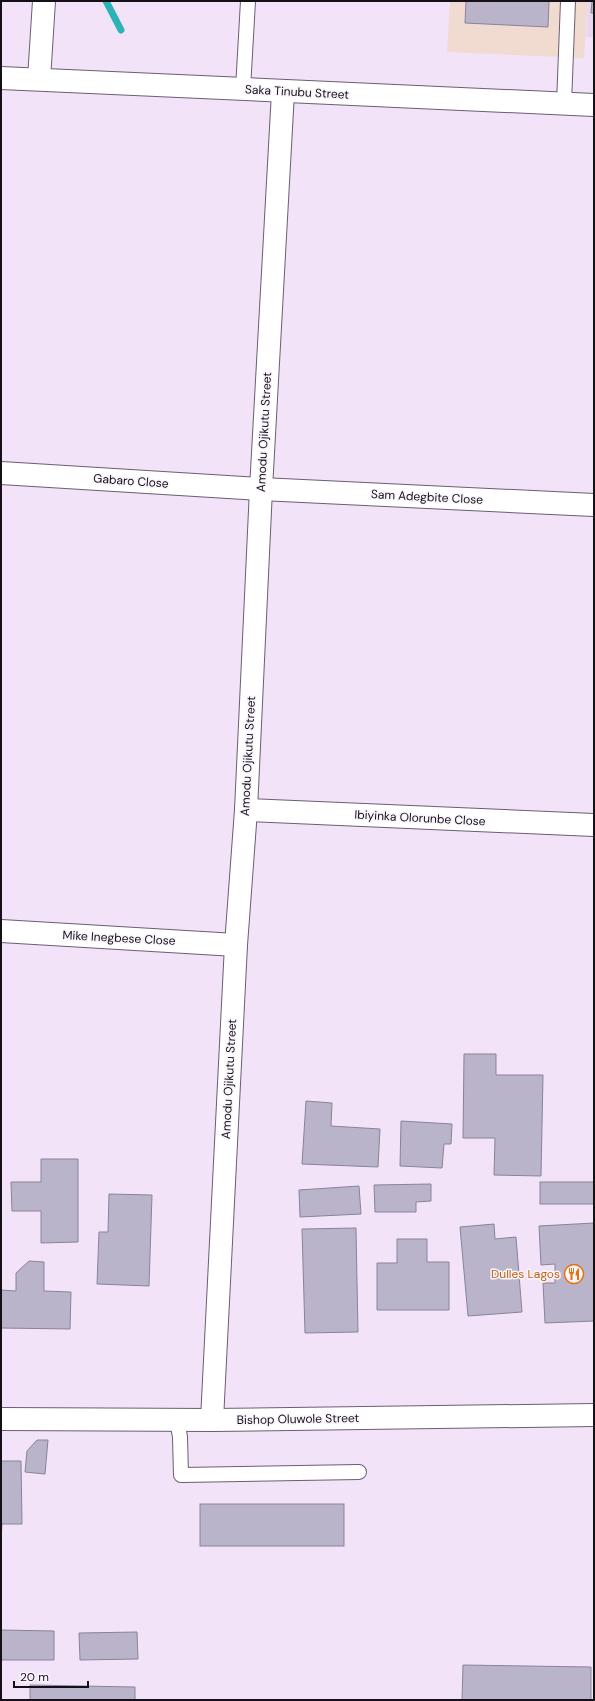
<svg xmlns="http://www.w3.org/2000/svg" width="595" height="1701" viewBox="0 0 595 1701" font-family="'DM Sans',sans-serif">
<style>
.built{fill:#ead6f2}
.industrial{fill:#f1dacf}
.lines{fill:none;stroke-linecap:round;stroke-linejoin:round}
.stream{stroke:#2bb3b7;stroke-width:7}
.building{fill:#bab4cb;stroke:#89839a}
.service-casing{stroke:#6b5e71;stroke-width:16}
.minor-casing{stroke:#6b5e71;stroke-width:24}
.tertiary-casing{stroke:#6b5e71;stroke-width:24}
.service{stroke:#fff;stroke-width:14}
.minor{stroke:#fff;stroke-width:22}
.tertiary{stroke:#fff;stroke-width:22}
.labels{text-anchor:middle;stroke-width:3;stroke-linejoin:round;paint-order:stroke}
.street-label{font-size:12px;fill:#151017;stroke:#faf4fc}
.food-label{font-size:12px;fill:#c56008;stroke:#faf4fc;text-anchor:end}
</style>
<rect width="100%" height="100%" fill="#f2e3f9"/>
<path class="built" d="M 588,1 L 594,1 L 594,37 L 586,37 Z"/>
<path class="industrial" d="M 450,1 L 588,1 L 584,58 L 447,52 Z"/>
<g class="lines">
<path class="stream" d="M 106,1 L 121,30"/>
</g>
<g class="building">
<path d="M 466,1 L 549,1 L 548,27 L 465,23 Z"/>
<path d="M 592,1 L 594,1 L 594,13 L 591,13 Z"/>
<path d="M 464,1054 L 496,1054 L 496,1075 L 543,1075 L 541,1176 L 494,1175 L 495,1138 L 463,1138 Z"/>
<path d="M 306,1101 L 332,1103 L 331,1126 L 380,1129 L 378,1167 L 302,1164 Z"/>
<path d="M 401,1121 L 452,1124 L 451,1144 L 444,1144 L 442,1168 L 400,1166 Z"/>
<path d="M 41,1159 L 78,1159 L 78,1242 L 41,1243 L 41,1211 L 12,1211 L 11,1182 L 41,1182 Z"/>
<rect x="540" y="1182" width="54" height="22"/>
<path d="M 431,1184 L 431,1201 L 416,1202 L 416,1212 L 375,1212 L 374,1185 Z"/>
<path d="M 359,1186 L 361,1214 L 300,1217 L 299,1190 Z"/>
<path d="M 109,1194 L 152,1195 L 149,1286 L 97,1284 L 99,1232 L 108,1232 Z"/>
<path d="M 594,1223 L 594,1321 L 545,1323 L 543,1283 L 555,1283 L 555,1264 L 541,1265 L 539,1226 Z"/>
<path d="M 494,1224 L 495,1239 L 516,1237 L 522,1312 L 468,1316 L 460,1227 Z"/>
<path d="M 356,1228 L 358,1332 L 305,1333 L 302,1229 Z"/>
<path d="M 397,1239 L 427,1239 L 427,1262 L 449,1262 L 449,1310 L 377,1310 L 377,1263 L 397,1263 Z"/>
<path d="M 29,1261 L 44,1262 L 44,1291 L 71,1292 L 70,1329 L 1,1328 L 1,1290 L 16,1291 L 16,1273 Z"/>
<path d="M 37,1440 L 48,1440 L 45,1474 L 25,1472 L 27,1451 Z"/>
<path d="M 1,1461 L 21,1461 L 22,1524 L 2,1524 L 1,1538 Z"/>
<rect x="200" y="1504" width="144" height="42"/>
<path d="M 1,1630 L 54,1631 L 54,1660 L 1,1660 Z"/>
<path d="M 137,1632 L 138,1659 L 80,1660 L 79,1633 Z"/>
<path d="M 463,1665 L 591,1667 L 591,1700 L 462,1700 Z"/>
<path d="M 30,1685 L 135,1687 L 135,1700 L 30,1700 Z"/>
</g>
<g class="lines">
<defs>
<g id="service">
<path d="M 243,89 L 248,1"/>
<path d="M 564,104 L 568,1"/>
<path d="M 177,1420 L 180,1437 L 181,1475 L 359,1472"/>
</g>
<g id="minor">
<path d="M 39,79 L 44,1"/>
<path d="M 1,473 L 261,489 L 594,505"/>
<path d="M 246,810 L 594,825"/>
<path d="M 1,931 L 236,945"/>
</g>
<g id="tertiary">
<path d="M 1,78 L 594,105"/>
<path d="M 1,1419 L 212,1420 L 594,1415"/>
<path d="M 212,1420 L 236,945 L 246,810 L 261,489 L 283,92"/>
</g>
</defs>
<use href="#service" class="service-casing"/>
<use href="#minor" class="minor-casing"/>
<use href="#tertiary" class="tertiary-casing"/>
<use href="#service" class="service"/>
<use href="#minor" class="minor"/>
<use href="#tertiary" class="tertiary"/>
</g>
<defs>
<symbol id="restaurant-ring" viewBox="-11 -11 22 22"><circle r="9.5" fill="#faf4fc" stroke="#e8710a" stroke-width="1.5"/><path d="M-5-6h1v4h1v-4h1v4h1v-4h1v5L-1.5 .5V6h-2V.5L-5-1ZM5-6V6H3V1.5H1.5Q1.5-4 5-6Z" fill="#e8710a"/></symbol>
</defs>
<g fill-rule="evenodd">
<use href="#restaurant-ring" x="563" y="1263" width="22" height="22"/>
</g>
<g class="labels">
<g class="street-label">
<text transform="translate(297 92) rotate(3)" y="4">Saka Tinubu Street</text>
<text transform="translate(264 432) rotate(-87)" y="4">Amodu Ojikutu Street</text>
<text transform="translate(131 481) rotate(4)" y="4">Gabaro Close</text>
<text transform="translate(427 497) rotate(3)" y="4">Sam Adegbite Close</text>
<text transform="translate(248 756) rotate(-87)" y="4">Amodu Ojikutu Street</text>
<text transform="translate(420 818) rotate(3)" y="4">Ibiyinka Olorunbe Close</text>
<text transform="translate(119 938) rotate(3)" y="4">Mike Inegbese Close</text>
<text transform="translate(229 1079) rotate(-87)" y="4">Amodu Ojikutu Street</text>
<text transform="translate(298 1419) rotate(-1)" y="4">Bishop Oluwole Street</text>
</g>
<g class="food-label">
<text x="560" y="1278">Dulles Lagos</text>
</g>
</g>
<rect width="595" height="1701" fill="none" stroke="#151017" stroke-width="4"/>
<path d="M14 1681v6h74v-6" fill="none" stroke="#151017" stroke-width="2"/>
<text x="20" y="1681" font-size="12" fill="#151017" stroke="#faf4fc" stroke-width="3" paint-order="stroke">20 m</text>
</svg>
